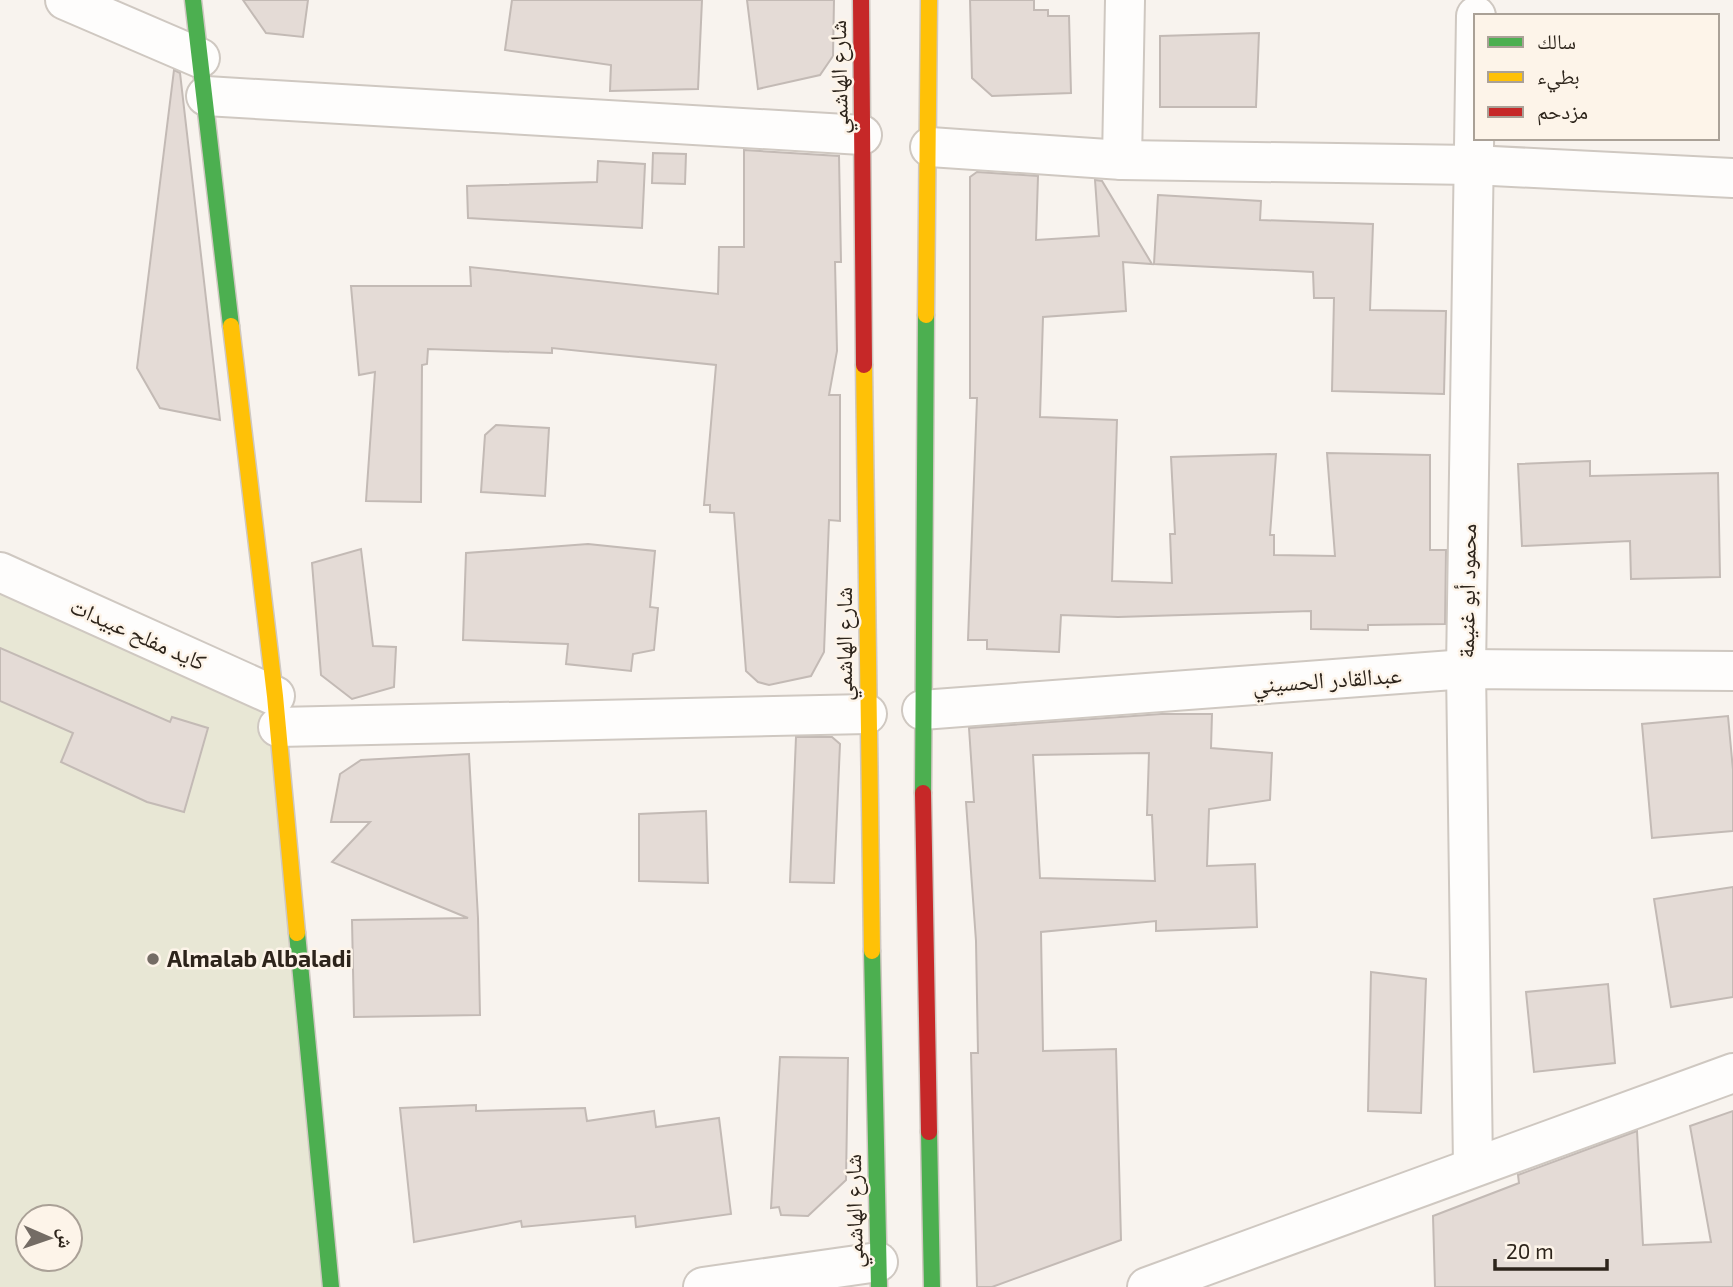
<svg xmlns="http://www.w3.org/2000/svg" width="1733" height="1287" viewBox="0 0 1733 1287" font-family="'Exo 2','Noto Naskh Arabic',sans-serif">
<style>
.green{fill:#e8e7d5;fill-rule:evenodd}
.building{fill:#e4dbd6;stroke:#c3bab5;stroke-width:2;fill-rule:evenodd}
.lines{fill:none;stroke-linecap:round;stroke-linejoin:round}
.street-casing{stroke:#cfc8c1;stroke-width:42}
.fast-casing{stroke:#cfc8c1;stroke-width:19}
.slow-casing{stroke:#cfc8c1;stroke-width:19}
.jam-casing{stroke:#cfc8c1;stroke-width:19}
.street{stroke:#fefdfc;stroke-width:38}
.fast{stroke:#4caf50;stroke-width:16}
.slow{stroke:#ffc107;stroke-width:16}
.jam{stroke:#c62828;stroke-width:16}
.poi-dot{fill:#746c65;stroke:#fdf4e9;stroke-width:2.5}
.labels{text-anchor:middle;stroke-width:5;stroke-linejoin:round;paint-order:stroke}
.street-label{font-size:23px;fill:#2d241b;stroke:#fdf4e9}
.poi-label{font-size:23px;font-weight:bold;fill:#2d241b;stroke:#fdf4e9;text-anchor:start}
</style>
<rect width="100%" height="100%" fill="#f8f3ee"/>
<path class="green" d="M 0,573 L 283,700 L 336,1287 L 0,1287 ZM 28,1217 L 70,1217 L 70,1259 L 28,1259 Z"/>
<g class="building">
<path d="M 243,0 L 308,0 L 303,37 L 266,33 Z"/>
<path d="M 512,0 L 702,0 L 698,89 L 610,91 L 611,65 L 505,50 Z"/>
<path d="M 747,0 L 834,0 L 833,56 L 820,75 L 758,89 Z"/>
<path d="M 970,0 L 1034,0 L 1034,10 L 1048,10 L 1048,16 L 1069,16 L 1071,93 L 992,96 L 972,78 Z"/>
<path d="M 1259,33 L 1256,107 L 1160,107 L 1160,36 Z"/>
<path d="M 174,70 L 180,73 L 220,420 L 160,408 L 137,368 Z"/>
<path d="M 744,150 L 839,156 L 841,262 L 835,262 L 837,351 L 829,395 L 840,395 L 840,521 L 829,520 L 824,652 L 811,676 L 769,685 L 758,682 L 746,671 L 734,513 L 710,512 L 710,505 L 704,505 L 716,365 L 552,348 L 552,353 L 428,349 L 427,364 L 422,365 L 421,502 L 366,501 L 375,372 L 359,375 L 351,286 L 471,286 L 470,267 L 718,294 L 719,247 L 744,247 Z"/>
<path d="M 653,153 L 686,154 L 685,184 L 652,183 Z"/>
<path d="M 598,161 L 645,164 L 642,228 L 468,218 L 467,186 L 597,182 Z"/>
<path d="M 977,172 L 1038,176 L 1036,240 L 1099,236 L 1095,180 L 1102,181 L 1152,264 L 1123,262 L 1126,311 L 1043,317 L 1040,417 L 1117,420 L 1112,581 L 1172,583 L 1170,534 L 1175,534 L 1171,457 L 1276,454 L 1270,535 L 1274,535 L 1274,555 L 1335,556 L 1327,453 L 1430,455 L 1430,550 L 1446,550 L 1445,624 L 1368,625 L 1368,630 L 1311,629 L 1311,611 L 1118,617 L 1061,615 L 1059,652 L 987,649 L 987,640 L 968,640 L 977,398 L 970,398 L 970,177 Z"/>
<path d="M 1158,195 L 1261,201 L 1260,220 L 1373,224 L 1370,310 L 1446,311 L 1444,394 L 1332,391 L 1334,298 L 1314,298 L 1313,272 L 1154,264 Z"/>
<path d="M 496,425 L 549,428 L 545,496 L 481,492 L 485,435 Z"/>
<path d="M 1590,461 L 1590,476 L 1718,473 L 1720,577 L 1631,579 L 1630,541 L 1522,546 L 1518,464 Z"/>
<path d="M 588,544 L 655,551 L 650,607 L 658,608 L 654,650 L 633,654 L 631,671 L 566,664 L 568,644 L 463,640 L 466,553 Z"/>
<path d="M 361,549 L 373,646 L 396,647 L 394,687 L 352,699 L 321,675 L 312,563 Z"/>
<path d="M 0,648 L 170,722 L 172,717 L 208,728 L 184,812 L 147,802 L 61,762 L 73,733 L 0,701 Z"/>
<path d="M 1161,714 L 1212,714 L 1211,748 L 1272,753 L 1270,800 L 1209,809 L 1207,866 L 1255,864 L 1257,927 L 1156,931 L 1156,921 L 1041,932 L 1043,1051 L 1116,1049 L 1121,1240 L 992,1287 L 977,1287 L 971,1053 L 978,1053 L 976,941 L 966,802 L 974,802 L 969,728 ZM 1149,753 L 1147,815 L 1152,815 L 1155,881 L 1040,878 L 1033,755 Z"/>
<path d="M 1728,716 L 1733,770 L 1733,831 L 1652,838 L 1642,724 Z"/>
<path d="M 796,737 L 832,737 L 840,744 L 834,883 L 790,882 Z"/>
<path d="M 469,754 L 478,918 L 480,1015 L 354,1017 L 352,920 L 468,918 L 332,862 L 370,822 L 331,822 L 340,774 L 361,760 Z"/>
<path d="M 706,811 L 708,883 L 639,881 L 639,814 Z"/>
<path d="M 1733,887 L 1733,997 L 1671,1007 L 1654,899 Z"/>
<path d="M 1371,972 L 1426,979 L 1421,1113 L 1368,1111 Z"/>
<path d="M 1608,984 L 1615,1063 L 1534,1072 L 1526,992 Z"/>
<path d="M 780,1057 L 848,1058 L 846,1180 L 808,1216 L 781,1215 L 779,1207 L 771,1208 Z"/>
<path d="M 476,1105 L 476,1111 L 585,1108 L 587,1121 L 654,1111 L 656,1127 L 719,1118 L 731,1214 L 636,1227 L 635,1216 L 522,1227 L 521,1221 L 414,1242 L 400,1108 Z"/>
<path d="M 1733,1111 L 1733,1287 L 1435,1287 L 1433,1216 L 1519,1183 L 1518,1175 L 1637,1131 L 1643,1245 L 1711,1242 L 1690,1126 Z"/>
</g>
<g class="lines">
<defs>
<g id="street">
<path d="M 65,0 L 200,58"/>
<path d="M 206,96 L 862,135"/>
<path d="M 930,147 L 1122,160 L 1473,165 L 1733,178"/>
<path d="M 1122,160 L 1125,0"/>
<path d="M 0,572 L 275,696"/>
<path d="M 922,710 L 1466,669 L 1733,671"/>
<path d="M 278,727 L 867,714"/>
<path d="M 1473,1166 L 1466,669 L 1476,16"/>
<path d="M 703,1287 L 878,1262"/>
<path d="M 1147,1287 L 1733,1073"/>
</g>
<g id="fast">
<path d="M 193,0 L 231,326"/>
<path d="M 923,793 L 926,315"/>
<path d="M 297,933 L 331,1287"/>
<path d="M 872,951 L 879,1287"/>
<path d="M 929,1132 L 932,1287"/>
</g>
<g id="slow">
<path d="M 926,315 L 929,0"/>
<path d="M 231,326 L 275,696 L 297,933"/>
<path d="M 864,365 L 872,951"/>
</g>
<g id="jam">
<path d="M 861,0 L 864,365"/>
<path d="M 923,793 L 929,1132"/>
</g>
</defs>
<use href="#street" class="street-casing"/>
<use href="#fast" class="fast-casing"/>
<use href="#slow" class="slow-casing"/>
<use href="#jam" class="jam-casing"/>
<use href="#street" class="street"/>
<use href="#fast" class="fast"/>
<use href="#slow" class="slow"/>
<use href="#jam" class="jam"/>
</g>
<circle class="poi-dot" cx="153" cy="959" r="7"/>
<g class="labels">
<g class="street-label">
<text transform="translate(839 77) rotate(-91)" y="8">شارع الهاشمي</text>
<text transform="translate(1467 591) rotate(-89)" y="8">محمود أبو غنيمة</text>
<text transform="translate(138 634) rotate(24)" y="8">كايد مفلح عبيدات</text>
<text transform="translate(844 644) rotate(-90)" y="8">شارع الهاشمي</text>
<text transform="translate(1327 680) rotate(-4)" y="8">عبدالقادر الحسيني</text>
<text transform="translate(854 1211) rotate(-91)" y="8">شارع الهاشمي</text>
</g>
<g class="poi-label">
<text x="167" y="967">Almalab Albaladi</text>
</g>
</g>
<rect x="1474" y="14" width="245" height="126" fill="#fdf4e9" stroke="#aaa197" stroke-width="2"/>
<rect x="1488" y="37" width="35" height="10" fill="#4caf50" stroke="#aaa197" stroke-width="2"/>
<text x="1537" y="49" font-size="21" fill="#2d241b">سالك</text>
<rect x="1488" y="72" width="35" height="10" fill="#ffc107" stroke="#aaa197" stroke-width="2"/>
<text x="1537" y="84" font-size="21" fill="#2d241b">بطيء</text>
<rect x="1488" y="107" width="35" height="10" fill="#c62828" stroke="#aaa197" stroke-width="2"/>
<text x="1537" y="119" font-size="21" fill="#2d241b">مزدحم</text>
<g transform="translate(49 1238) rotate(92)"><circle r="33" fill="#fdf4e9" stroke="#aaa197" stroke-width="2"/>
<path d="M0-5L12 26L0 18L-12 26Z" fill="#746c65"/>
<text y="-10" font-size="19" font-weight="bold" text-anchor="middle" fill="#2d241b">ش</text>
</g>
<path d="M1495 1259v10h112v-10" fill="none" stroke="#2d241b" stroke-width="3.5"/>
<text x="1506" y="1259" font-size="21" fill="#2d241b" stroke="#fdf4e9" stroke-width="5" paint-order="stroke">20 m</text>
</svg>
